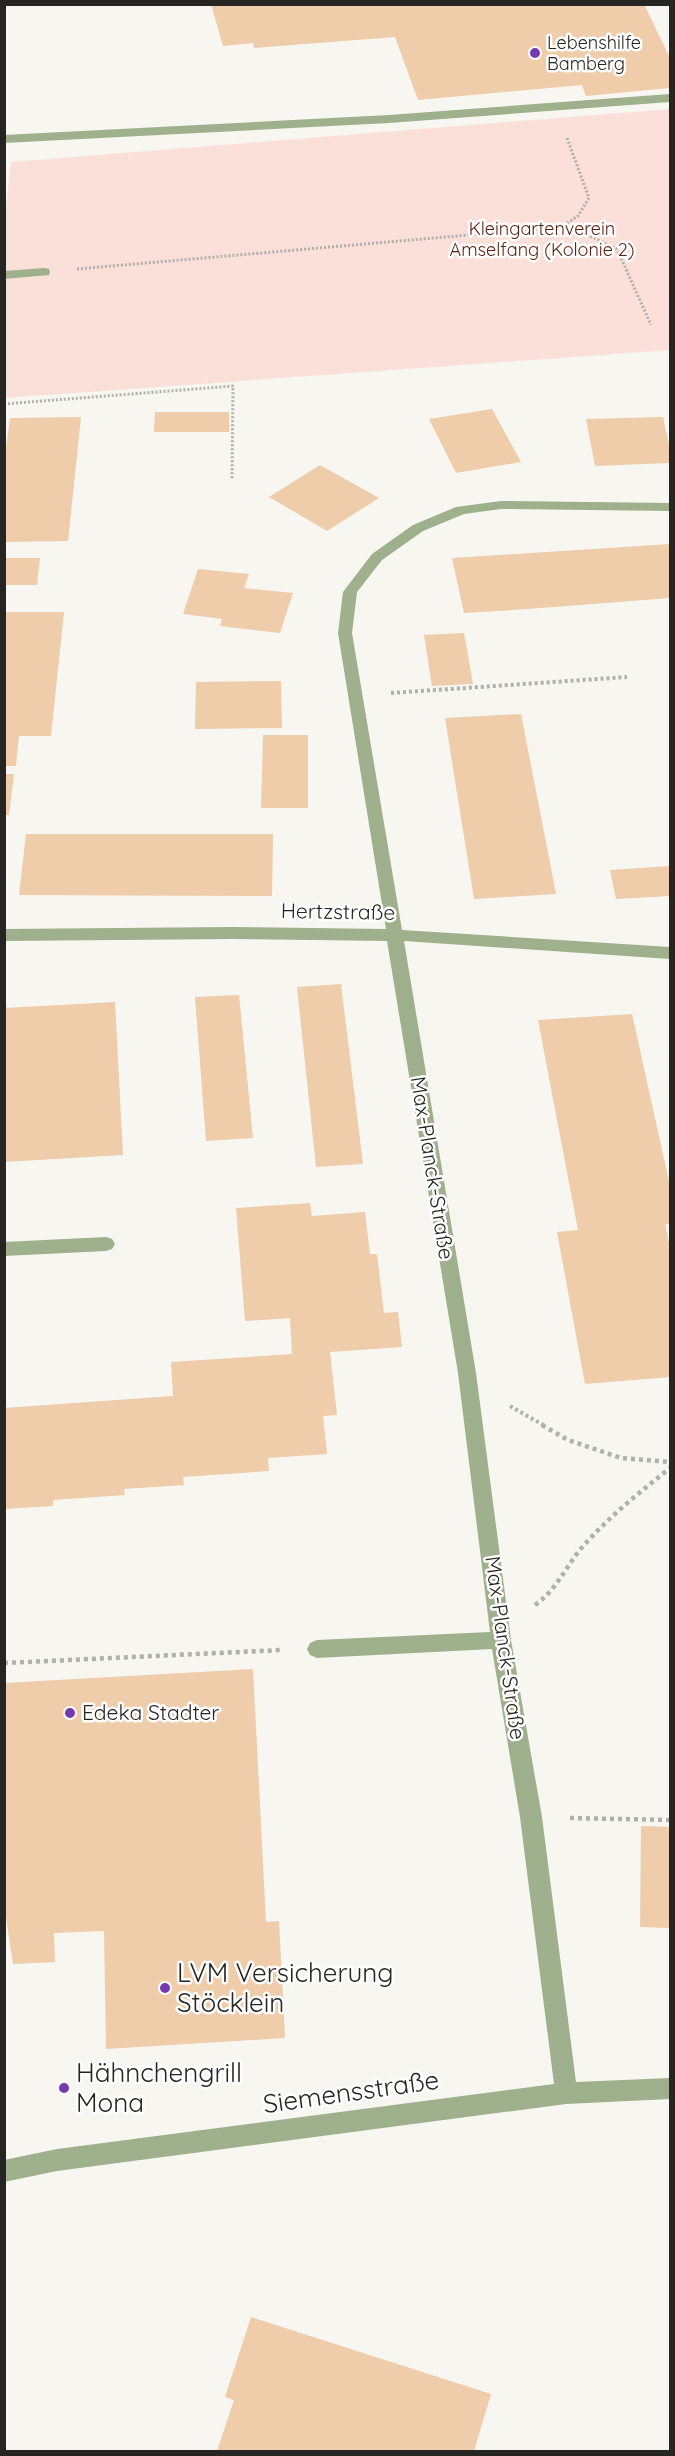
<svg xmlns="http://www.w3.org/2000/svg" width="675" height="2456" viewBox="0 0 675 2456" font-family="Quicksand,sans-serif">
<style>
.green{fill:#fae0d9}
.building{fill:#efccaa}
.lines{fill:none;stroke-linecap:round;stroke-linejoin:round}
.path-far2{stroke:#b1b0ab;stroke-width:3;stroke-dasharray:2 2;stroke-linecap:butt}
.path-far1{stroke:#b1b0ab;stroke-width:4;stroke-dasharray:3 3;stroke-linecap:butt}
.path{stroke:#b1b0ab;stroke-width:4.5;stroke-dasharray:4 4;stroke-linecap:butt}
.minor{fill:#9fb08c;fill-rule:evenodd}
.poi-dot{fill:#7339af;stroke:#fff;stroke-width:2}
.labels{text-anchor:middle;stroke-width:5;stroke-linejoin:round;paint-order:stroke}
.far-poi-label{font-size:18px;fill:#262523;stroke:#fff;text-anchor:start}
.far-park-label{font-size:18px;fill:#591e0f;stroke:#fff}
.street-label{font-size:21px;fill:#262523;stroke:#fff}
.poi-label{font-size:21px;fill:#262523;stroke:#fff;text-anchor:start}
.near-poi-label{font-size:26px;fill:#262523;stroke:#fff;text-anchor:start}
.near-street-label{font-size:26px;fill:#262523;stroke:#fff}
</style>
<rect width="100%" height="100%" fill="#f7f6f0"/>
<path class="green" d="M 670,109 L 670,350 L 5,398 L 4,226 L 11,162 Z"/>
<g class="building">
<path d="M 211,4 L 644,4 L 670,58 L 670,88 L 586,96 L 582,85 L 418,100 L 395,37 L 254,48 L 253,43 L 223,46 Z"/>
<path d="M 492,409 L 521,462 L 456,473 L 429,419 Z"/>
<path d="M 155,412 L 229,412 L 229,432 L 154,432 Z"/>
<path d="M 81,417 L 68,541 L 4,542 L 4,462 L 10,418 Z"/>
<path d="M 663,417 L 670,449 L 670,463 L 595,466 L 586,419 Z"/>
<path d="M 320,465 L 379,498 L 327,531 L 269,497 Z"/>
<path d="M 670,544 L 670,598 L 528,609 L 464,613 L 452,558 Z"/>
<path d="M 4,558 L 40,558 L 37,585 L 4,585 Z"/>
<path d="M 198,569 L 249,574 L 244,588 L 293,593 L 280,633 L 220,626 L 222,619 L 183,614 Z"/>
<path d="M 4,612 L 64,612 L 51,736 L 19,736 L 16,766 L 4,766 Z"/>
<path d="M 464,633 L 473,684 L 432,686 L 424,635 Z"/>
<path d="M 281,681 L 282,728 L 195,729 L 196,682 Z"/>
<path d="M 521,714 L 556,894 L 474,899 L 445,718 Z"/>
<path d="M 263,735 L 308,735 L 308,808 L 261,808 Z"/>
<path d="M 4,774 L 14,774 L 9,815 L 4,815 Z"/>
<path d="M 26,834 L 273,834 L 272,896 L 19,895 Z"/>
<path d="M 670,866 L 670,896 L 616,899 L 610,870 Z"/>
<path d="M 341,984 L 363,1164 L 316,1167 L 297,987 Z"/>
<path d="M 239,995 L 253,1138 L 206,1141 L 195,997 Z"/>
<path d="M 115,1002 L 123,1155 L 4,1162 L 4,1008 Z"/>
<path d="M 632,1014 L 670,1186 L 670,1224 L 665,1224 L 670,1247 L 670,1377 L 585,1384 L 557,1232 L 578,1230 L 538,1020 Z"/>
<path d="M 310,1203 L 312,1216 L 365,1212 L 370,1254 L 377,1254 L 384,1313 L 398,1312 L 402,1347 L 330,1352 L 337,1415 L 323,1416 L 327,1454 L 268,1458 L 269,1471 L 183,1477 L 184,1485 L 124,1489 L 125,1495 L 53,1500 L 53,1506 L 4,1509 L 4,1408 L 173,1396 L 171,1362 L 292,1354 L 290,1318 L 245,1321 L 236,1208 Z"/>
<path d="M 253,1669 L 266,1922 L 279,1921 L 285,2038 L 106,2049 L 104,1931 L 54,1933 L 55,1962 L 13,1964 L 4,1904 L 4,1683 Z"/>
<path d="M 641,1826 L 670,1827 L 670,1928 L 640,1927 Z"/>
<path d="M 251,2317 L 491,2394 L 474,2451 L 217,2451 L 234,2400 L 225,2397 Z"/>
</g>
<g class="lines">
<g class="path-far2">
<path d="M 567,138 L 589,198 L 578,216 L 561,227 L 590,236 L 617,249 L 651,325"/>
<path d="M 77,269 L 561,227"/>
<path d="M 4,404 L 233,386 L 232,479"/>
</g>
<g class="path-far1">
<path d="M 391,693 L 627,677"/>
<path d="M 510,1406 L 545,1426"/>
</g>
<g class="path">
<path d="M 542,1425 L 568,1440 L 621,1458 L 670,1462"/>
<path d="M 535,1605 C 557,1590 567,1564 584,1545 C 610,1516 640,1492 670,1468"/>
<path d="M 4,1663 L 282,1650"/>
<path d="M 570,1818 L 670,1820"/>
</g>
<g class="minor">
<path d="M 670,94 L 670,102 L 389,123 L 4,143 L 4,135 L 389,115 Z"/>
<path d="M 44,268 L 49,269 L 50,272 L 49,275 L 4,279 L 4,271 Z"/>
<path d="M 501,501 L 670,503 L 670,511 L 501,509 L 464,514 L 423,531 L 382,560 L 357,592 L 352,633 L 402,930 L 670,947 L 670,959 L 404,941 L 476,1373 L 511,1640 L 542,1817 L 576,2082 L 670,2078 L 670,2099 L 566,2104 L 57,2171 L 4,2182 L 4,2160 L 57,2149 L 554,2084 L 520,1817 L 492,1649 L 317,1658 L 310,1655 L 307,1649 L 310,1643 L 317,1640 L 490,1632 L 458,1373 L 387,941 L 231,939 L 4,941 L 4,929 L 231,927 L 386,929 L 338,633 L 343,592 L 372,554 L 413,525 L 456,507 Z"/>
<path d="M 106,1237 L 112,1239 L 115,1244 L 112,1249 L 106,1251 L 4,1256 L 4,1242 Z"/>
</g>
</g>
<g class="poi-dot">
<circle cx="535" cy="53" r="6"/>
<circle cx="70" cy="1713" r="6"/>
<circle cx="165" cy="1988" r="6"/>
<circle cx="64" cy="2088" r="6"/>
</g>
<g class="labels">
<g class="far-poi-label">
<text x="547" y="49">Lebenshilfe<tspan x="547" dy="21">Bamberg</tspan></text>
</g>
<g class="far-park-label">
<text x="542" y="235">Kleingartenverein<tspan x="542" dy="21">Amselfang (Kolonie 2)</tspan></text>
</g>
<g class="street-label">
<text transform="translate(338 912) rotate(1)" y="7">Hertzstraße</text>
<text transform="translate(432 1168) rotate(81)" y="7">Max-Planck-Straße</text>
<text transform="translate(505 1648) rotate(82)" y="7">Max-Planck-Straße</text>
</g>
<g class="poi-label">
<text x="82" y="1720">Edeka Stadter</text>
</g>
<g class="near-poi-label">
<text x="177" y="1982">LVM Versicherung<tspan x="177" dy="30">Stöcklein</tspan></text>
<text x="76" y="2082">Hähnchengrill<tspan x="76" dy="30">Mona</tspan></text>
</g>
<g class="near-street-label">
<text transform="translate(351 2092) rotate(-8)" y="9">Siemensstraße</text>
</g>
</g>
<rect width="675" height="2456" fill="none" stroke="#262523" stroke-width="12"/>
</svg>
